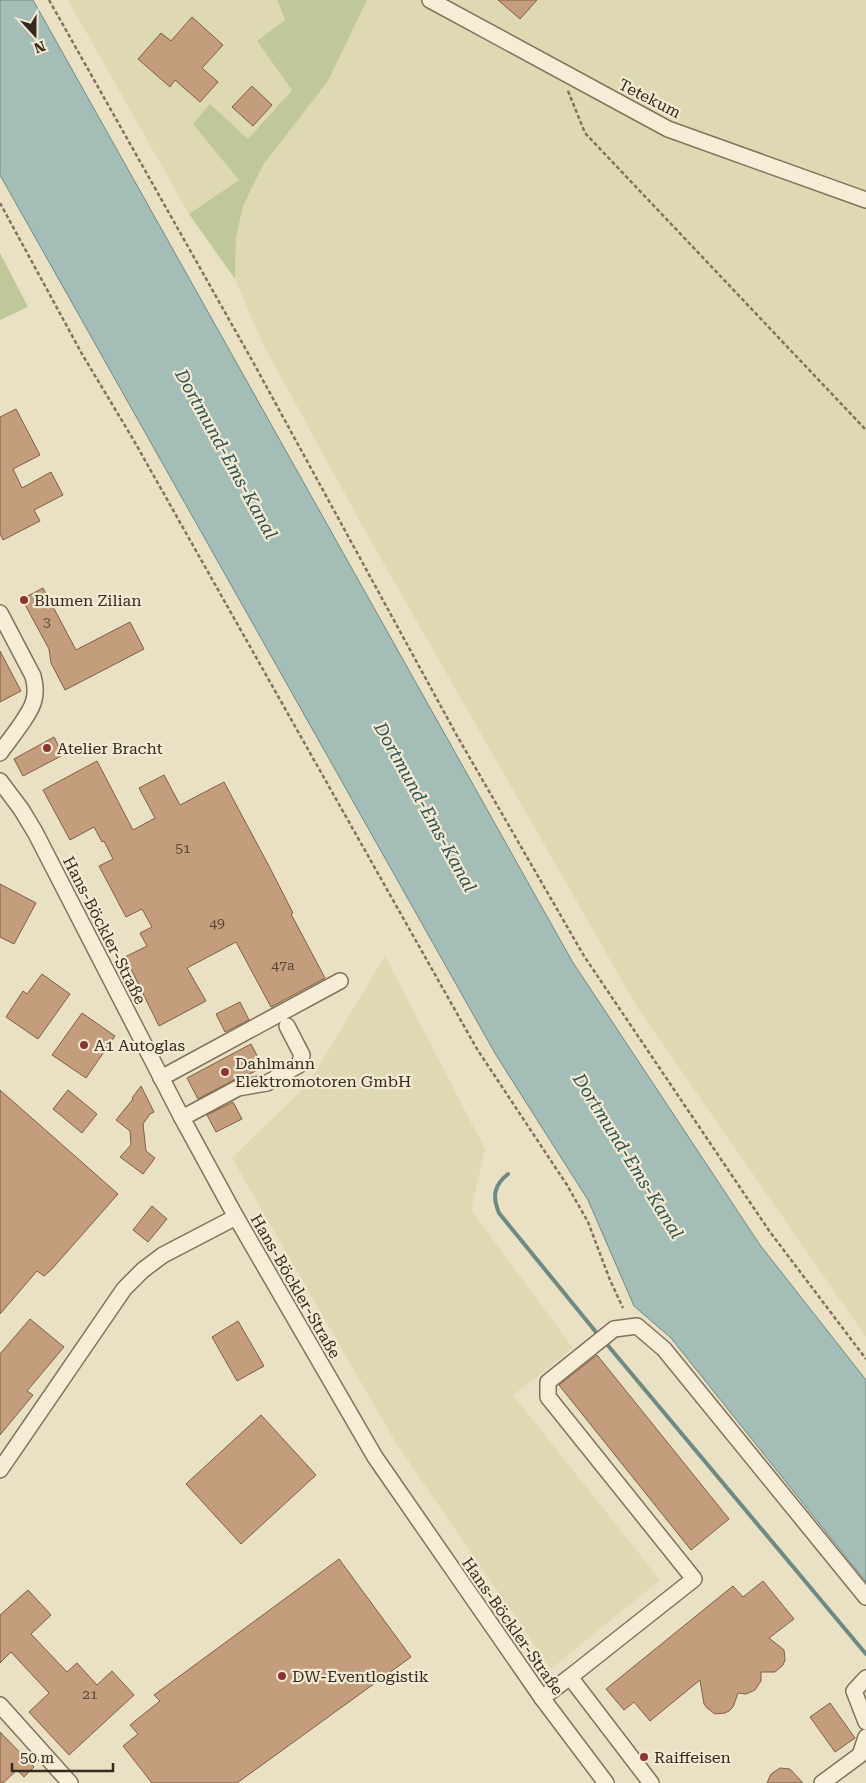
<svg xmlns="http://www.w3.org/2000/svg" width="866" height="1783" viewBox="0 0 866 1783" font-family="'Roboto Serif',serif">
<style>
.farmland{fill:#ded9b2}
.green{fill:#c0c799}
.water{fill:#a5bdb7;stroke:#6d8a84}
.lines{fill:none;stroke-linecap:round;stroke-linejoin:round}
.stream{stroke:#6d8a84;stroke-width:4}
.building{fill:#c49d7d;stroke:#7f5e44}
.minor-casing{stroke:#82725c;stroke-width:18}
.path{stroke:#82725c;stroke-width:2.5;stroke-dasharray:4 2.5;stroke-linecap:butt}
.minor{stroke:#f5edd6;stroke-width:15}
.poi-dot{fill:#8c3432;stroke:#f2ead3;stroke-width:2}
.labels{text-anchor:middle;stroke-width:4.5;stroke-linejoin:round;paint-order:stroke}
.number-label{font-size:14px;fill:#584736}
.street-label{font-size:16px;fill:#342a1f;stroke:#f2ead3}
.poi-label{font-size:16px;fill:#342a1f;stroke:#f2ead3;text-anchor:start}
.water-label{font-size:18px;font-style:italic;fill:#2f5251;stroke:#f2ead3}
</style>
<rect width="100%" height="100%" fill="#eae0c4"/>
<g class="farmland">
<path d="M 68,0 L 277,0 L 285,20 L 257,41 L 292,89 L 248,139 L 210,105 L 239,180 L 189,214 Z"/>
<path d="M 367,0 L 423,0 L 667,133 L 866,203 L 866,1337 L 637,1007 L 363,527 L 262,342 L 235,279 L 236,238 L 243,206 L 263,165 L 328,81 Z"/>
<path d="M 447,0 L 866,0 L 866,194 L 669,123 Z"/>
<path d="M 385,956 L 485,1149 L 471,1210 L 573,1348 L 513,1395 L 660,1580 L 551,1669 L 396,1443 L 232,1158 L 309,1083 Z"/>
</g>
<g class="green">
<path d="M 277,0 L 367,0 L 328,81 L 263,165 L 243,206 L 236,238 L 235,279 L 189,214 L 239,180 L 193,124 L 210,104 L 248,139 L 292,90 L 257,41 L 285,20 Z"/>
<path d="M 0,253 L 28,307 L 0,320 Z"/>
</g>
<path class="water" d="M 0,0 L 33,0 L 572,961 L 760,1245 L 866,1380 L 866,1582 L 671,1338 L 634,1306 L 588,1200 L 496,1055 L 0,175 Z"/>
<g class="lines">
<g class="stream">
<path d="M 508,1174 C 494,1185 492,1196 499,1213 L 600,1337"/>
<path d="M 605,1342 L 866,1654"/>
</g>
</g>
<g class="building">
<path d="M 498,0 L 537,0 L 520,19 Z"/>
<path d="M 192,17 L 223,45 L 202,68 L 218,82 L 200,102 L 175,80 L 170,87 L 138,59 L 161,33 L 171,41 Z"/>
<path d="M 252,86 L 272,105 L 253,126 L 232,107 Z"/>
<path d="M 16,409 L 40,455 L 13,469 L 22,488 L 51,472 L 63,495 L 34,510 L 40,521 L 3,540 L 0,534 L 0,417 Z"/>
<path d="M 43,588 L 76,650 L 130,622 L 144,649 L 65,690 L 51,663 L 49,649 L 22,599 Z"/>
<path d="M 0,651 L 21,691 L 0,702 Z"/>
<path d="M 54,737 L 63,755 L 23,776 L 14,759 Z"/>
<path d="M 97,761 L 133,830 L 155,818 L 139,788 L 164,775 L 180,805 L 224,782 L 270,868 L 293,913 L 291,914 L 325,978 L 271,1007 L 236,942 L 187,968 L 206,1001 L 159,1026 L 125,957 L 147,946 L 140,933 L 152,927 L 142,909 L 126,917 L 99,866 L 113,859 L 104,841 L 102,842 L 94,827 L 70,840 L 43,790 Z"/>
<path d="M 0,884 L 36,903 L 14,944 L 0,937 Z"/>
<path d="M 42,974 L 70,994 L 38,1039 L 6,1017 L 23,991 L 27,994 Z"/>
<path d="M 240,1002 L 249,1020 L 225,1032 L 216,1014 Z"/>
<path d="M 82,1013 L 115,1036 L 86,1078 L 52,1055 Z"/>
<path d="M 251,1044 L 263,1067 L 242,1078 L 234,1080 L 198,1099 L 187,1078 Z"/>
<path d="M 141,1086 L 154,1112 L 150,1114 L 143,1124 L 146,1151 L 155,1158 L 143,1174 L 120,1157 L 131,1145 L 130,1131 L 116,1120 L 133,1099 L 132,1098 Z"/>
<path d="M 0,1090 L 118,1194 L 51,1270 L 44,1276 L 37,1271 L 0,1314 Z"/>
<path d="M 68,1090 L 97,1114 L 82,1133 L 53,1109 Z"/>
<path d="M 233,1102 L 242,1119 L 216,1132 L 207,1115 Z"/>
<path d="M 152,1206 L 167,1219 L 148,1242 L 133,1230 Z"/>
<path d="M 30,1319 L 64,1347 L 27,1391 L 33,1395 L 0,1435 L 0,1354 Z"/>
<path d="M 238,1321 L 264,1366 L 237,1381 L 212,1337 Z"/>
<path d="M 597,1355 L 729,1519 L 691,1550 L 559,1385 Z"/>
<path d="M 261,1415 L 316,1475 L 241,1544 L 186,1484 Z"/>
<path d="M 339,1559 L 411,1657 L 237,1783 L 152,1783 L 123,1746 L 138,1734 L 130,1725 L 160,1701 L 154,1695 Z"/>
<path d="M 763,1581 L 794,1619 L 769,1638 L 784,1650 L 785,1660 L 783,1665 L 775,1672 L 761,1672 L 761,1681 L 755,1690 L 746,1694 L 738,1693 L 733,1707 L 729,1711 L 725,1713 L 715,1714 L 707,1708 L 704,1704 L 700,1680 L 650,1721 L 634,1702 L 624,1710 L 606,1689 L 733,1586 L 743,1597 Z"/>
<path d="M 28,1590 L 51,1615 L 31,1634 L 67,1672 L 77,1663 L 97,1685 L 112,1671 L 134,1695 L 69,1755 L 29,1712 L 49,1693 L 11,1652 L 0,1663 L 0,1615 Z"/>
<path d="M 830,1703 L 855,1738 L 835,1752 L 810,1717 Z"/>
<path d="M 0,1732 L 34,1767 L 24,1777 L 17,1770 L 3,1783 L 0,1783 Z"/>
<path d="M 780,1768 L 790,1769 L 803,1783 L 767,1783 L 771,1774 Z"/>
</g>
<g class="lines">
<defs>
<g id="minor">
<path d="M 430,0 L 668,129 L 866,200"/>
<path d="M 0,613 L 33,676 C 35,683 36,692 34,700 C 31,714 9,740 0,753"/>
<path d="M 0,781 L 21,809 L 35,832 L 182,1118 L 236,1217 L 375,1457 L 542,1698 L 606,1783"/>
<path d="M 161,1078 L 340,981"/>
<path d="M 182,1118 L 238,1088 L 267,1083 L 299,1065 L 302,1055 L 287,1026"/>
<path d="M 0,1470 L 124,1289 L 143,1270 L 163,1255 L 236,1217"/>
<path d="M 570,1677 L 694,1579 L 548,1397 L 548,1382 L 614,1329 L 637,1326 L 664,1349 L 866,1597"/>
<path d="M 866,1678 L 854,1691 L 866,1722"/>
<path d="M 542,1698 L 570,1677 L 651,1783"/>
<path d="M 0,1705 L 70,1783"/>
<path d="M 822,1783 L 860,1755 L 866,1737"/>
</g>
</defs>
<use href="#minor" class="minor-casing"/>
<g class="path">
<path d="M 49,0 L 253,362 L 456,734 L 584,956 L 770,1232 L 866,1359"/>
<path d="M 568,91 L 585,133 L 866,430"/>
<path d="M 0,203 L 82,354 L 133,439 L 477,1049 L 567,1185 L 588,1222 L 610,1280 L 623,1308"/>
</g>
<use href="#minor" class="minor"/>
</g>
<g class="poi-dot">
<circle cx="24" cy="600" r="5"/>
<circle cx="47" cy="748" r="5"/>
<circle cx="84" cy="1045" r="5"/>
<circle cx="225" cy="1072" r="5"/>
<circle cx="282" cy="1676" r="5"/>
<circle cx="644" cy="1757" r="5"/>
</g>
<g class="labels">
<g class="number-label">
<text x="47" y="627">3</text>
<text x="183" y="853">51</text>
<text x="217" y="928">49</text>
<text x="283" y="970">47a</text>
<text x="90" y="1699">21</text>
</g>
<g class="street-label">
<text transform="translate(650 98) rotate(27)" y="6">Tetekum</text>
<text transform="translate(105 930) rotate(63)" y="6">Hans-Böckler-Straße</text>
<text transform="translate(296 1286) rotate(60)" y="6">Hans-Böckler-Straße</text>
<text transform="translate(513 1626) rotate(55)" y="6">Hans-Böckler-Straße</text>
</g>
<g class="poi-label">
<text x="34" y="606">Blumen Zilian</text>
<text x="57" y="754">Atelier Bracht</text>
<text x="94" y="1051">A1 Autoglas</text>
<text x="235" y="1069">Dahlmann<tspan x="235" dy="18">Elektromotoren GmbH</tspan></text>
<text x="292" y="1682">DW-Eventlogistik</text>
<text x="654" y="1763">Raiffeisen</text>
</g>
<g class="water-label">
<text transform="translate(226 454) rotate(61)" y="6">Dortmund-Ems-Kanal</text>
<text transform="translate(425 807) rotate(61)" y="6">Dortmund-Ems-Kanal</text>
<text transform="translate(628 1156) rotate(58)" y="6">Dortmund-Ems-Kanal</text>
</g>
</g>
<g transform="translate(35 35) rotate(159)" stroke="#f2ead3" stroke-width="4" paint-order="stroke">
<path d="M0-4L9 19L0 12L-9 19Z" fill="#342a1f"/>
<text y="-8" font-size="14" font-weight="bold" text-anchor="middle" fill="#342a1f">N</text>
</g>
<path d="M12 1763v8h101v-8" fill="none" stroke="#342a1f" stroke-width="2.5"/>
<text x="20" y="1763" font-size="15" fill="#342a1f" stroke="#f2ead3" stroke-width="4" paint-order="stroke">50 m</text>
</svg>
